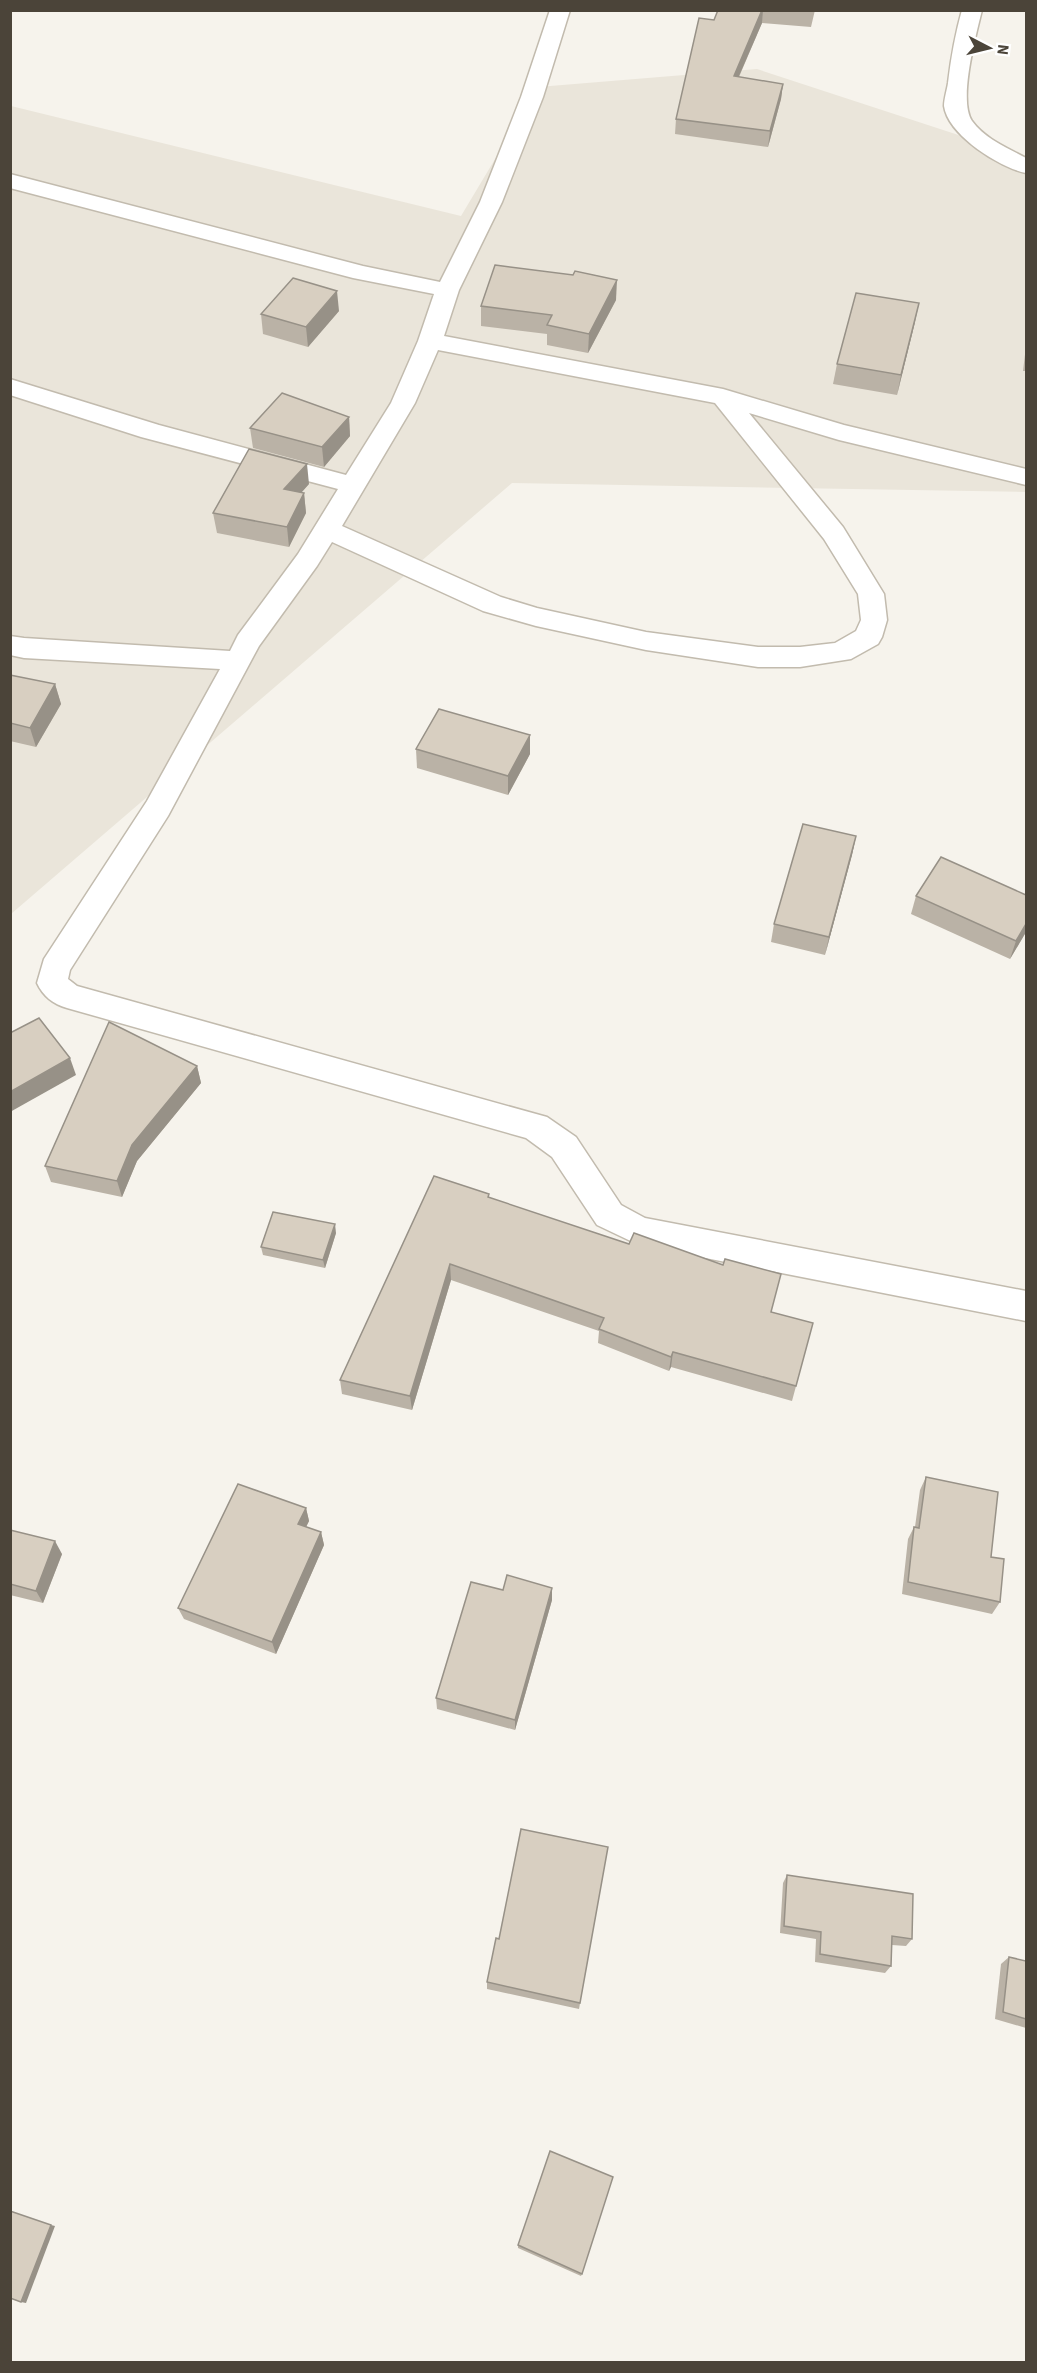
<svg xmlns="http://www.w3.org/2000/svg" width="1037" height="2373" viewBox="0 0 1037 2373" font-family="'Source Sans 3',sans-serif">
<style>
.residential{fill:#eae5da}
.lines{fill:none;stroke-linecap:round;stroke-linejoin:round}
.minor-casing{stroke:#c2bbae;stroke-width:3}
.minor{fill:#fff;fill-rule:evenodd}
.wall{fill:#bab2a6}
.shaded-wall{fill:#979187}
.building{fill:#d8cfc1;stroke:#979187;stroke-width:1.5}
</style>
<rect width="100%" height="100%" fill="#f6f3ec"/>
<path class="residential" d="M 757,69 L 1026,157 L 1026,492 L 512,483 L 11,914 L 11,106 L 461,216 L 538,87 Z"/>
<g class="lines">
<defs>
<g id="minor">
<path d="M 550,10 L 570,10 L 543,97 L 502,202 L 459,290 L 444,336 L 723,389 L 844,425 L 1026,469 L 1026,485 L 839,440 L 749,413 L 843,527 L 884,594 L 887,620 L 882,637 L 878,644 L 851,659 L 800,667 L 758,667 L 646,650 L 536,626 L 483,611 L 332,542 L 317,566 L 259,646 L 168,816 L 70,970 L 68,979 L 77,986 L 547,1117 L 576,1137 L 621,1205 L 645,1218 L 1026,1291 L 1026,1321 L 639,1245 L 597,1225 L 552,1157 L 526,1138 L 67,1008 C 53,1004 43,996 37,983 L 44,959 L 147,801 L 220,669 L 24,658 L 10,655 L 10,636 L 24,638 L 230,651 L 238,635 L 298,554 L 338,489 L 141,437 L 10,395 L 10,379 L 159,425 L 346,475 L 391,403 L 418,341 L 434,294 L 353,278 L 10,188 L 10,174 L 363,266 L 440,282 L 480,202 L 521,97 ZM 438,350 L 715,403 L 824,539 L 858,594 L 861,620 L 856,631 L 835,643 L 800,647 L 758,647 L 646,632 L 537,608 L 501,597 L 342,526 L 415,403 Z"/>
<path d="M 962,10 L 982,10 C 976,35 958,100 972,121 C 985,139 1008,148 1026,158 L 1026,173 C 1000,168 948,135 944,106 C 944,99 947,90 948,83 C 951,58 955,35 962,10 Z"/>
</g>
</defs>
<use href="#minor" class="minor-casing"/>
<use href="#minor" class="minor"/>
</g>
<g class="wall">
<path d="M 718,10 L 815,10 L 811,27 L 762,23 L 739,77 L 783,84 L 781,99 L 768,147 L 675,134 L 676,119 Z"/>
<path d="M 616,300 L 588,353 L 547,345 L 547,334 L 481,326 L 481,306 Z"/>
<path d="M 339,311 L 308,347 L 263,334 L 261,314 Z"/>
<path d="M 915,322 L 897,395 L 833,384 L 837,364 Z"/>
<path d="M 1026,346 L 1026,373 L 1025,373 L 1026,371 L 1023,371 Z"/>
<path d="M 349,417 L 350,436 L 324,467 L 253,448 L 250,428 Z"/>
<path d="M 309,484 L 301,492 L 304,493 L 306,513 L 289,547 L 217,533 L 213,513 Z"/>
<path d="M 10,675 L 55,684 L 61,704 L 36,747 L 10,741 Z"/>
<path d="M 416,749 L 530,754 L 508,795 L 417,768 Z"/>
<path d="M 856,836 L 852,855 L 825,955 L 771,942 L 774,924 Z"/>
<path d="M 916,896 L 1026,932 L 1010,959 L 911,914 Z"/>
<path d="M 197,1066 L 201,1083 L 137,1161 L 122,1197 L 51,1182 L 45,1166 Z"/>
<path d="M 489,1194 L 489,1197 L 771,1312 L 813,1323 L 792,1401 L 671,1367 L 669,1371 L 598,1343 L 599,1331 L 451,1280 L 412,1410 L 342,1394 L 340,1380 Z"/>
<path d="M 336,1233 L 325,1268 L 263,1255 L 261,1247 Z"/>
<path d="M 926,1477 L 991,1557 L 1000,1602 L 992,1614 L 902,1594 L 908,1539 L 914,1527 L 915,1527 L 920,1490 Z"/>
<path d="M 306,1508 L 309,1521 L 306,1527 L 321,1532 L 324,1545 L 276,1654 L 184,1619 L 178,1608 Z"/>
<path d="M 10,1530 L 62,1554 L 43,1603 L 10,1595 Z"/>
<path d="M 552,1588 L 552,1600 L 515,1730 L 437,1709 L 436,1698 L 503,1590 Z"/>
<path d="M 608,1847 L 579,2009 L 487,1989 L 487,1982 L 499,1939 Z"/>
<path d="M 787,1875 L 912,1939 L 906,1946 L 892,1945 L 891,1966 L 885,1973 L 815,1962 L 816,1939 L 780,1933 L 783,1883 Z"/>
<path d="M 1009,1957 L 1026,1961 L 1026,2028 L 995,2019 L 1001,1964 Z"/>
<path d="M 518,2245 L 582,2274 L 581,2276 L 518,2248 Z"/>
</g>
<g class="shaded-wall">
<path d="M 762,10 L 763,10 L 762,23 L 732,92 L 734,76 Z"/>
<path d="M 783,84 L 781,99 L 768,147 L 770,131 Z"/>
<path d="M 617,280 L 616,300 L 588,353 L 589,334 Z"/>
<path d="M 337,291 L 339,311 L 308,347 L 306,327 Z"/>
<path d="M 919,303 L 915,322 L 897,395 L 901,375 Z"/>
<path d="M 349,417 L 350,436 L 324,467 L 322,447 Z"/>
<path d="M 307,464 L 309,484 L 287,509 L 284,489 Z"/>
<path d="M 304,493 L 306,513 L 289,547 L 287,527 Z"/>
<path d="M 55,684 L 61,704 L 36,747 L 30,728 Z"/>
<path d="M 530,735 L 530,754 L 508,795 L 508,776 Z"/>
<path d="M 856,836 L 852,855 L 825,955 L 829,937 Z"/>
<path d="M 1026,924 L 1026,932 L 1010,959 L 1016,941 Z"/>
<path d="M 70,1058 L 76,1075 L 10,1112 L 10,1092 Z"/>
<path d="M 197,1066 L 201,1083 L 137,1161 L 122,1197 L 117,1181 L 132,1145 Z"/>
<path d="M 335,1224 L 336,1233 L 325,1268 L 323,1260 Z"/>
<path d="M 450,1264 L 451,1280 L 412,1410 L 410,1396 Z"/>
<path d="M 673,1352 L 671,1367 L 669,1371 L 671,1357 Z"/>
<path d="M 306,1508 L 309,1521 L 301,1537 L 298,1524 Z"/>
<path d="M 321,1532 L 324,1545 L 276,1654 L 272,1642 Z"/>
<path d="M 55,1541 L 62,1554 L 43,1603 L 36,1591 Z"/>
<path d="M 552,1588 L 552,1600 L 515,1730 L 515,1720 Z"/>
<path d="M 51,2225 L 55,2226 L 26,2303 L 21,2302 Z"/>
</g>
<g class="building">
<path d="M 718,10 L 762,10 L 734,76 L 783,84 L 770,131 L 676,119 L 699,18 L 714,20 Z"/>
<path d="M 495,265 L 573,275 L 575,271 L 617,280 L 589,334 L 547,325 L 552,315 L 481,306 Z"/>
<path d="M 293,278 L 337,291 L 306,327 L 261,314 Z"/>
<path d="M 856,293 L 919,303 L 901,375 L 837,364 Z"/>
<path d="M 282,393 L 349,417 L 322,447 L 250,428 Z"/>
<path d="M 249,449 L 307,464 L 284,489 L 304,493 L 287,527 L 213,513 Z"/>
<path d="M 10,675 L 55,684 L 30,728 L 10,723 Z"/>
<path d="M 439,709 L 530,735 L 508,776 L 416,749 Z"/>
<path d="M 803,824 L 856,836 L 829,937 L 774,924 Z"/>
<path d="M 941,857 L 1026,895 L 1026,924 L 1016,941 L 916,896 Z"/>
<path d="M 39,1018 L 70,1058 L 10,1092 L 10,1033 Z"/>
<path d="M 109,1022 L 197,1066 L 132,1145 L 117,1181 L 45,1166 Z"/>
<path d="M 434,1176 L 489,1194 L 488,1197 L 629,1244 L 634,1233 L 723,1265 L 725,1259 L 781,1274 L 771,1312 L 813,1323 L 796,1386 L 673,1352 L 671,1357 L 599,1329 L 604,1318 L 450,1264 L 410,1396 L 340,1380 Z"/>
<path d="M 273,1212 L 335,1224 L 323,1260 L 261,1247 Z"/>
<path d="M 926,1477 L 998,1492 L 991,1557 L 1004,1559 L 1000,1602 L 908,1582 L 914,1527 L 919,1528 Z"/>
<path d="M 238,1484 L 306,1508 L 298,1524 L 321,1532 L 272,1642 L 178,1608 Z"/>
<path d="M 10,1530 L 55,1541 L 36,1591 L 10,1584 Z"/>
<path d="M 507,1575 L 552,1588 L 515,1720 L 436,1698 L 471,1582 L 503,1590 Z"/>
<path d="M 521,1829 L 608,1847 L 580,2003 L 487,1982 L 496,1938 L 499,1939 Z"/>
<path d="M 787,1875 L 913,1894 L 912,1939 L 892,1936 L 891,1966 L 820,1954 L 821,1932 L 784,1926 Z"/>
<path d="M 1009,1957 L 1026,1961 L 1026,2019 L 1003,2012 Z"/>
<path d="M 550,2151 L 613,2177 L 582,2274 L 518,2245 Z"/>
<path d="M 10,2211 L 51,2225 L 21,2302 L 10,2298 Z"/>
</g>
<rect width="1037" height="2373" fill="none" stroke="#4b4439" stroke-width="24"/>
<g transform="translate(989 48) rotate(97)" stroke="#ffffff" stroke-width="4.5" paint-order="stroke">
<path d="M0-4.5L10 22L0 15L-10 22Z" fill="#4b4439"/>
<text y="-9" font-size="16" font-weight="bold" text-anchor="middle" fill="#4b4439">N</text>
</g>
</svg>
